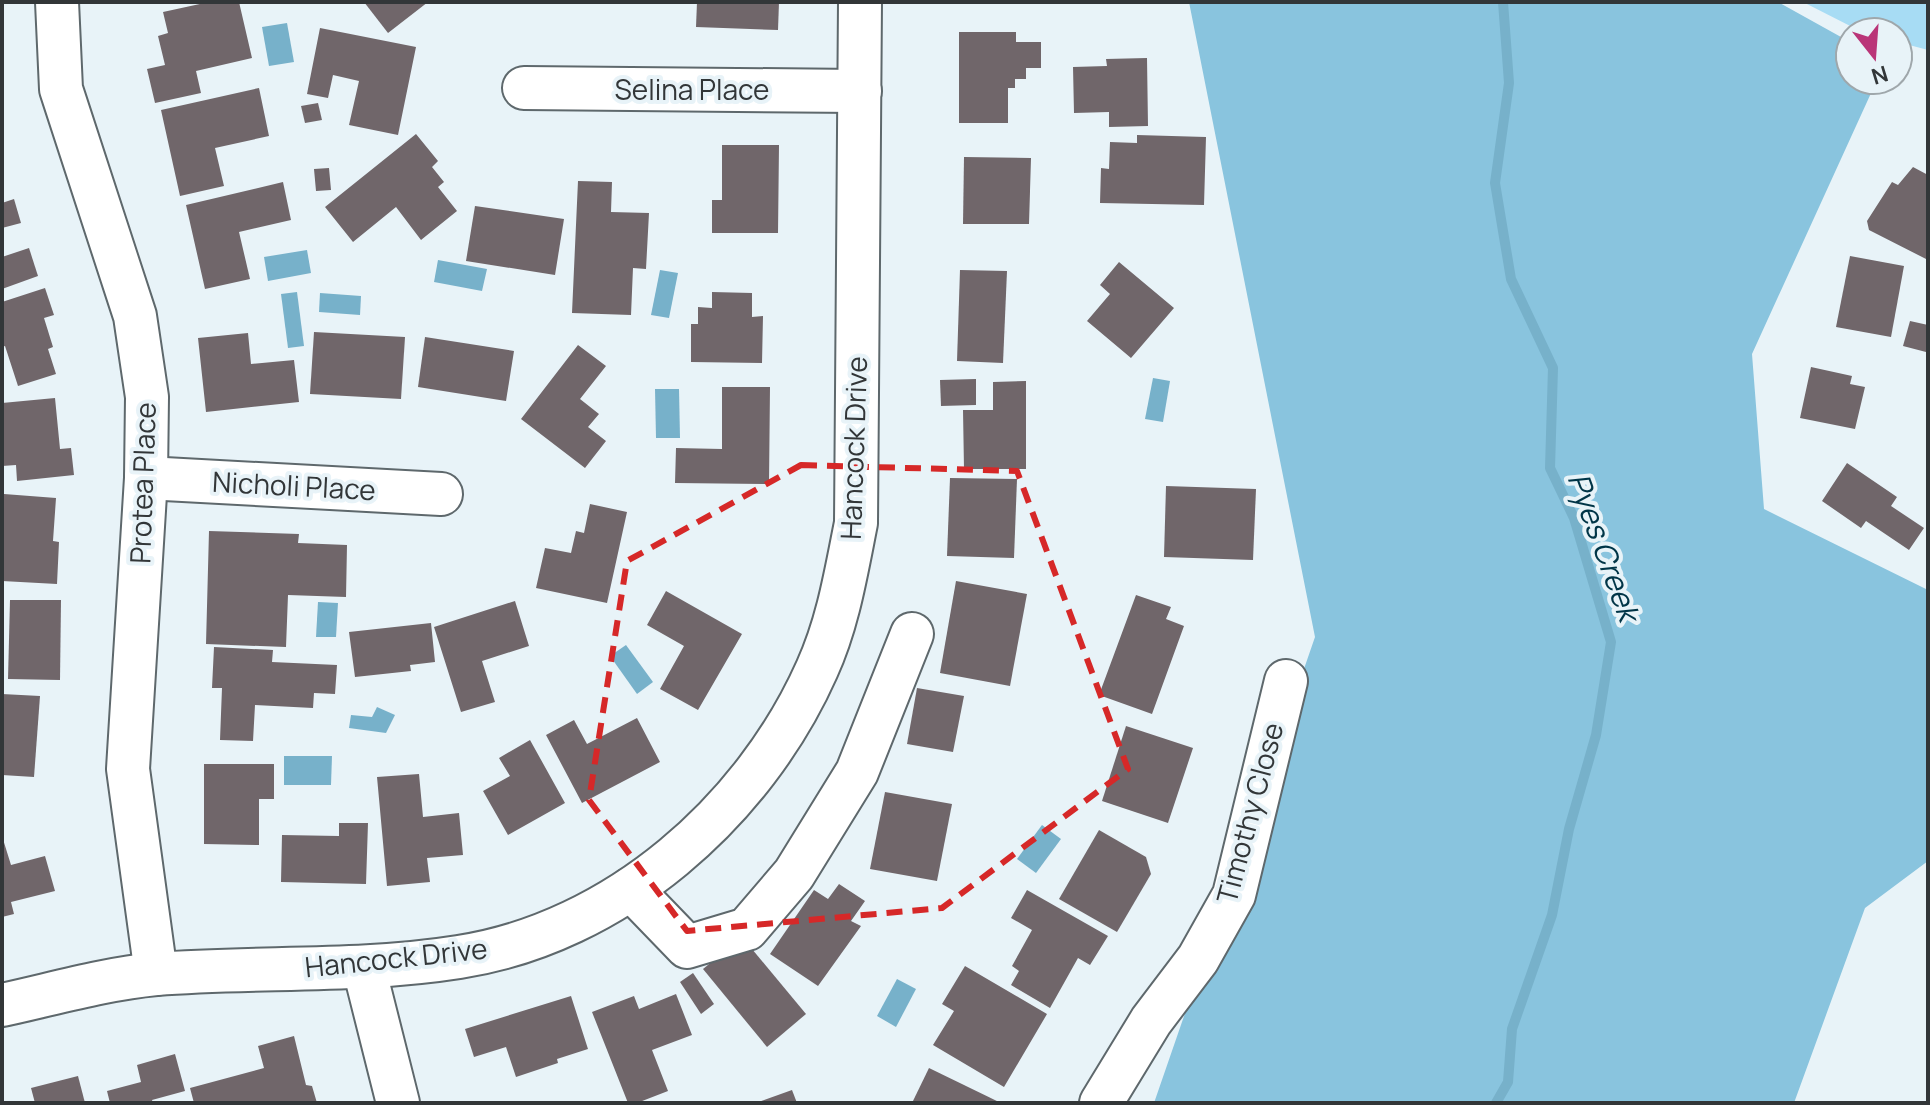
<svg xmlns="http://www.w3.org/2000/svg" width="1930" height="1105" viewBox="0 0 1930 1105" font-family="Manrope,sans-serif">
<style>
.green{fill:#a7dcf4}
.forest{fill:#89c4de}
.water{fill:#77b1ca}
.lines{fill:none;stroke-linecap:round;stroke-linejoin:round}
.stream{stroke:#77b1ca;stroke-width:10}
.building{fill:#70666a}
.minor-casing{stroke:#5e686c;stroke-width:46}
.minor{stroke:#fff;stroke-width:42}
.marked{fill:none;stroke:#d62828;stroke-width:6;stroke-dasharray:16 10;stroke-linejoin:round}
.labels{text-anchor:middle;stroke-width:8;stroke-linejoin:round;paint-order:stroke}
.street-label{font-size:28px;fill:#323638;stroke:#e8f3f8}
.water-label{font-size:30px;font-style:italic;fill:#003547;stroke:#e8f3f8}
</style>
<rect width="100%" height="100%" fill="#e8f3f8"/>
<path class="green" d="M 1803,2 L 1928,2 L 1928,50 L 1898,42 L 1898,32 L 1862,32 Z"/>
<path class="forest" d="M 1189,2 L 1778,2 L 1850,42 L 1850,80 L 1877,80 L 1752,354 L 1764,509 L 1928,590 L 1928,861 L 1865,908 L 1794,1103 L 1154,1103 L 1315,637 Z"/>
<g class="water">
<path d="M 287,23 L 294,62 L 269,66 L 262,27 Z"/>
<path d="M 307,250 L 311,273 L 268,281 L 264,257 Z"/>
<path d="M 438,260 L 487,269 L 482,291 L 434,282 Z"/>
<path d="M 660,270 L 678,273 L 669,318 L 651,315 Z"/>
<path d="M 297,292 L 304,346 L 288,348 L 281,294 Z"/>
<path d="M 320,293 L 361,296 L 360,315 L 319,312 Z"/>
<path d="M 1153,378 L 1170,381 L 1163,422 L 1145,419 Z"/>
<path d="M 655,389 L 679,389 L 680,438 L 656,438 Z"/>
<path d="M 318,602 L 338,603 L 336,637 L 316,637 Z"/>
<path d="M 626,645 L 653,682 L 637,694 L 610,656 Z"/>
<path d="M 377,707 L 395,715 L 386,733 L 349,728 L 351,715 L 372,717 Z"/>
<path d="M 284,756 L 332,756 L 331,785 L 284,785 Z"/>
<path d="M 1042,825 L 1061,839 L 1036,873 L 1017,859 Z"/>
<path d="M 897,979 L 916,989 L 896,1027 L 877,1016 Z"/>
</g>
<g class="lines">
<path class="stream" d="M 1496,1103 L 1508,1082 L 1512,1029 L 1552,915 L 1569,829 L 1596,735 L 1611,642 L 1574,518 L 1550,468 L 1553,368 L 1511,279 L 1495,183 L 1509,83 L 1503,2"/>
</g>
<g class="building">
<path d="M 209,2 L 239,2 L 252,58 L 196,71 L 201,93 L 155,103 L 147,69 L 165,65 L 158,36 L 168,33 L 163,12 Z"/>
<path d="M 364,2 L 428,2 L 388,33 Z"/>
<path d="M 697,2 L 779,2 L 778,30 L 696,27 Z"/>
<path d="M 320,28 L 416,47 L 398,135 L 349,125 L 359,81 L 333,75 L 328,98 L 307,94 Z"/>
<path d="M 959,32 L 1016,32 L 1016,42 L 1041,42 L 1041,68 L 1026,68 L 1026,79 L 1015,79 L 1015,88 L 1008,88 L 1008,123 L 959,123 Z"/>
<path d="M 1147,58 L 1148,126 L 1109,127 L 1109,112 L 1074,113 L 1073,67 L 1107,66 L 1106,59 Z"/>
<path d="M 259,88 L 269,136 L 215,148 L 224,186 L 180,196 L 161,110 Z"/>
<path d="M 318,103 L 322,120 L 305,123 L 301,106 Z"/>
<path d="M 416,134 L 438,161 L 432,167 L 444,182 L 438,187 L 457,211 L 421,240 L 396,207 L 353,242 L 325,207 Z"/>
<path d="M 1137,135 L 1206,137 L 1204,205 L 1100,203 L 1101,168 L 1109,169 L 1110,142 L 1137,143 Z"/>
<path d="M 722,145 L 779,145 L 778,233 L 712,233 L 712,200 L 722,200 Z"/>
<path d="M 964,157 L 1031,158 L 1029,224 L 963,224 Z"/>
<path d="M 1913,167 L 1928,175 L 1928,260 L 1869,230 L 1867,221 L 1892,182 L 1898,185 Z"/>
<path d="M 329,168 L 331,190 L 316,191 L 314,169 Z"/>
<path d="M 578,181 L 612,182 L 611,212 L 649,213 L 646,269 L 633,268 L 631,315 L 572,313 Z"/>
<path d="M 283,182 L 291,220 L 239,232 L 250,279 L 205,289 L 186,205 Z"/>
<path d="M 14,199 L 21,223 L 2,228 L 2,203 Z"/>
<path d="M 475,206 L 564,219 L 555,275 L 466,261 Z"/>
<path d="M 29,248 L 38,276 L 2,289 L 2,257 Z"/>
<path d="M 1850,256 L 1904,266 L 1891,337 L 1836,327 Z"/>
<path d="M 1119,262 L 1174,308 L 1131,358 L 1087,321 L 1110,294 L 1100,285 Z"/>
<path d="M 960,270 L 1007,271 L 1003,363 L 957,361 Z"/>
<path d="M 45,288 L 54,315 L 44,318 L 53,347 L 48,349 L 56,374 L 18,386 L 5,346 L 2,347 L 2,302 Z"/>
<path d="M 712,292 L 752,293 L 752,317 L 763,316 L 762,363 L 691,362 L 691,324 L 698,324 L 698,307 L 712,308 Z"/>
<path d="M 1910,321 L 1928,325 L 1926,352 L 1903,346 Z"/>
<path d="M 314,332 L 405,337 L 401,399 L 310,394 Z"/>
<path d="M 248,333 L 251,364 L 294,360 L 299,402 L 206,412 L 198,338 Z"/>
<path d="M 425,337 L 514,351 L 506,401 L 418,387 Z"/>
<path d="M 578,345 L 606,366 L 580,399 L 599,414 L 588,427 L 606,441 L 585,468 L 521,419 Z"/>
<path d="M 1811,367 L 1852,376 L 1850,384 L 1865,387 L 1855,429 L 1800,418 Z"/>
<path d="M 976,379 L 976,405 L 941,406 L 940,380 Z"/>
<path d="M 1026,381 L 1026,469 L 964,469 L 963,410 L 993,410 L 993,382 Z"/>
<path d="M 722,387 L 770,387 L 769,484 L 675,483 L 676,448 L 722,449 Z"/>
<path d="M 55,398 L 60,449 L 71,448 L 74,475 L 17,481 L 16,465 L 2,466 L 2,403 Z"/>
<path d="M 1847,463 L 1897,497 L 1891,506 L 1924,528 L 1909,550 L 1866,521 L 1861,528 L 1822,501 Z"/>
<path d="M 950,478 L 1017,479 L 1014,558 L 947,556 Z"/>
<path d="M 1166,486 L 1256,489 L 1253,560 L 1164,557 Z"/>
<path d="M 4,494 L 56,498 L 53,541 L 59,542 L 57,584 L 2,581 Z"/>
<path d="M 590,504 L 627,512 L 607,603 L 536,588 L 545,548 L 571,553 L 576,531 L 584,533 Z"/>
<path d="M 209,531 L 299,534 L 298,543 L 347,545 L 346,597 L 288,595 L 286,647 L 206,644 Z"/>
<path d="M 956,581 L 1027,594 L 1010,686 L 940,673 Z"/>
<path d="M 666,591 L 742,634 L 698,710 L 660,689 L 684,646 L 647,625 Z"/>
<path d="M 1136,595 L 1171,607 L 1166,619 L 1184,626 L 1152,714 L 1099,695 Z"/>
<path d="M 10,600 L 61,600 L 60,680 L 8,679 Z"/>
<path d="M 515,601 L 529,646 L 482,661 L 495,702 L 461,712 L 434,627 Z"/>
<path d="M 431,623 L 435,662 L 410,665 L 411,671 L 355,677 L 349,632 Z"/>
<path d="M 214,647 L 273,650 L 272,662 L 337,665 L 335,694 L 314,693 L 313,708 L 255,705 L 253,741 L 220,740 L 222,688 L 212,688 Z"/>
<path d="M 917,688 L 964,696 L 953,752 L 907,744 Z"/>
<path d="M 2,694 L 40,696 L 34,777 L 2,775 Z"/>
<path d="M 637,718 L 660,762 L 582,803 L 546,735 L 574,720 L 587,744 Z"/>
<path d="M 1126,726 L 1193,748 L 1168,823 L 1102,801 Z"/>
<path d="M 530,740 L 565,803 L 508,835 L 483,791 L 510,776 L 499,758 Z"/>
<path d="M 204,764 L 274,764 L 274,799 L 259,799 L 259,845 L 204,844 Z"/>
<path d="M 419,774 L 423,817 L 459,813 L 463,855 L 427,858 L 430,882 L 387,886 L 377,777 Z"/>
<path d="M 885,792 L 952,804 L 937,881 L 870,869 Z"/>
<path d="M 339,823 L 368,823 L 366,884 L 281,882 L 282,835 L 339,836 Z"/>
<path d="M 1099,830 L 1146,857 L 1151,874 L 1117,932 L 1059,899 Z"/>
<path d="M 2,836 L 11,865 L 45,856 L 55,891 L 11,902 L 14,914 L 2,917 Z"/>
<path d="M 839,884 L 865,901 L 851,921 L 861,926 L 818,986 L 770,954 L 814,890 L 828,899 Z"/>
<path d="M 1027,890 L 1108,936 L 1090,965 L 1078,958 L 1050,1008 L 1011,985 L 1019,971 L 1012,966 L 1032,930 L 1011,918 Z"/>
<path d="M 742,937 L 806,1014 L 767,1047 L 703,969 Z"/>
<path d="M 965,966 L 1047,1014 L 1004,1087 L 933,1045 L 954,1011 L 942,1004 Z"/>
<path d="M 693,973 L 714,1004 L 701,1014 L 680,982 Z"/>
<path d="M 676,994 L 692,1035 L 652,1050 L 668,1091 L 637,1103 L 628,1103 L 592,1012 L 634,996 L 639,1009 Z"/>
<path d="M 571,996 L 588,1049 L 557,1059 L 558,1063 L 516,1077 L 506,1047 L 474,1057 L 465,1029 Z"/>
<path d="M 294,1036 L 306,1085 L 312,1086 L 317,1103 L 194,1103 L 190,1088 L 264,1068 L 258,1046 Z"/>
<path d="M 175,1054 L 185,1091 L 152,1100 L 153,1103 L 110,1103 L 107,1091 L 141,1082 L 137,1065 Z"/>
<path d="M 929,1068 L 1001,1103 L 912,1103 Z"/>
<path d="M 78,1076 L 85,1103 L 35,1103 L 31,1088 Z"/>
<path d="M 792,1090 L 797,1103 L 756,1103 Z"/>
</g>
<g class="lines">
<defs>
<g id="minor">
<path d="M 57,2 L 61,89 L 135,316 L 147,397 L 146,478 L 128,769 L 156,974"/>
<path d="M 524,88 L 860,91"/>
<path d="M 146,478 L 441,494"/>
<path d="M 631,889 L 687,947 L 747,929 L 794,874 L 857,772 L 912,634"/>
<path d="M 364,968 L 398,1103"/>
<path d="M 2,1005 C 53,994 104,979 156,974 C 257,966 358,973 459,957 C 616,933 754,811 817,669 C 838,623 846,573 856,523 L 860,2"/>
<path d="M 1101,1103 L 1151,1021 L 1198,959 L 1234,895 L 1286,681"/>
</g>
</defs>
<use href="#minor" class="minor-casing"/>
<use href="#minor" class="minor"/>
</g>
<path class="marked" d="M 801,465 L 1017,471 L 1128,769 L 942,908 L 687,931 L 589,800 L 627,561 Z"/>
<g class="labels">
<g class="street-label">
<text x="692" y="100">Selina Place</text>
<text transform="translate(854 448) rotate(-88)" y="10">Hancock Drive</text>
<text transform="translate(143 483) rotate(-88)" y="10">Protea Place</text>
<text transform="translate(294 486) rotate(3)" y="10">Nicholi Place</text>
<text transform="translate(1250 813) rotate(-75)" y="10">Timothy Close</text>
<text transform="translate(396 958) rotate(-6)" y="10">Hancock Drive</text>
</g>
<g class="water-label">
<text transform="translate(1603 547) rotate(70)" y="10">Pyes Creek</text>
</g>
</g>
<rect width="1930" height="1105" fill="none" stroke="#323638" stroke-width="8"/>
<g transform="translate(1874 56) rotate(163)"><circle r="38" fill="#e8f3f8" stroke="#9fa7ab" stroke-width="2"/>
<path d="M0-6L14 30L0 20L-14 30Z" fill="#ba3578"/>
<text y="-12" font-size="22" font-weight="bold" text-anchor="middle" fill="#323638">N</text>
</g>
</svg>
